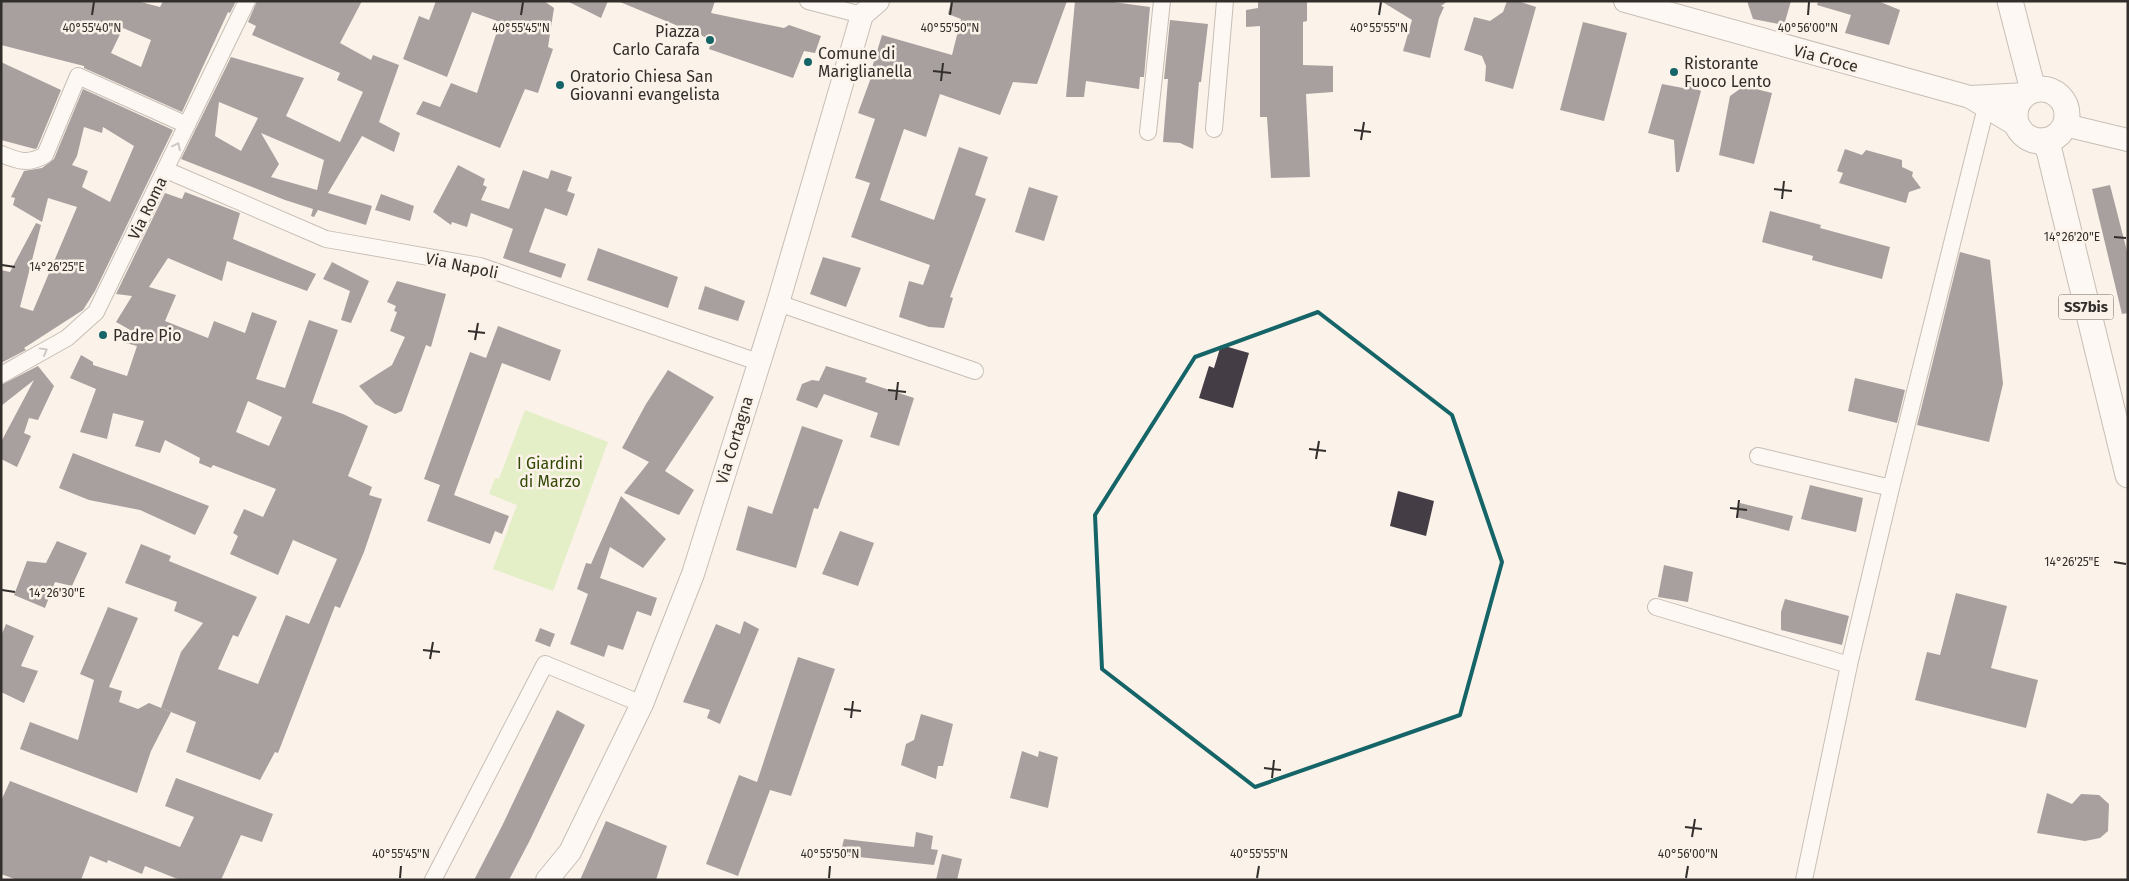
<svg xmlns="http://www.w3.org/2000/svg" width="2129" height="881" viewBox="0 0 2129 881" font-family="'Fira Sans',sans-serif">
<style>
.green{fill:#c8e99d}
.building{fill:#443d45;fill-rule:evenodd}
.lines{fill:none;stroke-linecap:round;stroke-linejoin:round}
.street-casing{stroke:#877f77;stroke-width:18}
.secondary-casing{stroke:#877f77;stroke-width:24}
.primary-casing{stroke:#877f77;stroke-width:27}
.street{stroke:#fff;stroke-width:16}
.secondary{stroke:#fff;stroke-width:22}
.primary{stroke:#fff;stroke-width:25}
.oneway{stroke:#989695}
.marked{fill:none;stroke:#146468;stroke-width:4;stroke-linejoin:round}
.ticks{fill:none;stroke:#322e2b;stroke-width:2}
.poi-dot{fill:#146468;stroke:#fbf2e9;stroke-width:2}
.labels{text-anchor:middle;stroke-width:5;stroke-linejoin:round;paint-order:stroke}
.shield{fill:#fbf2e9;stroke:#6e6964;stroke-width:1}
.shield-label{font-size:15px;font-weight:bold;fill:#322e2b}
.poi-label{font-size:16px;fill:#322e2b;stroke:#fbf2e9;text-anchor:start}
.street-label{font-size:16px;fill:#322e2b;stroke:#fbf2e9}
.park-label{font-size:16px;fill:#314804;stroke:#fbf2e9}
.ticks-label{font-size:12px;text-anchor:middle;fill:#322e2b;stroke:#fbf2e9;stroke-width:5;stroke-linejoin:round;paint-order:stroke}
</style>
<rect width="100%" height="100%" fill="#fbf2e9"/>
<path class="green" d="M 525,410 L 608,442 L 553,591 L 493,569 L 517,505 L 489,494 L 495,478 L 499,479 Z"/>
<g class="building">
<path d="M 1,1 L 137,1 L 160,7 L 163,1 L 236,1 L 230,13 L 228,12 L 182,112 L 84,68 L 84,66 L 1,45 ZM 123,28 L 151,40 L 141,67 L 111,53 Z"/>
<path d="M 257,1 L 362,1 L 340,43 L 371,60 L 373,55 L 399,65 L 379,122 L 400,133 L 394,152 L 362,136 L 328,193 L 372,206 L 366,225 L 318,210 L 314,217 L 311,216 L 313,209 L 285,200 L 181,159 L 231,57 L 304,78 L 286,116 L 340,142 L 363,92 L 337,80 L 340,73 L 252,35 L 256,26 L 248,22 ZM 219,102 L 258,118 L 241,151 L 215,136 ZM 261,133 L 324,160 L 317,190 L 271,177 L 279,164 Z"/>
<path d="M 436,1 L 544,1 L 554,8 L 548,47 L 553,49 L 538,93 L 525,89 L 500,148 L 416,114 L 423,101 L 440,107 L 451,83 L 477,93 L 500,22 L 472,12 L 447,77 L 403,59 L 419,16 L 429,20 Z"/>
<path d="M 567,1 L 608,1 L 601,18 Z"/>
<path d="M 715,1 L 711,13 L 784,28 L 789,25 L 821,36 L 815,53 L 804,51 L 793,78 L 709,49 L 712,40 L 620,2 Z"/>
<path d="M 951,1 L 1067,1 L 1037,84 L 1013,82 L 1000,115 L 940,94 L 926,137 L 904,129 L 880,200 L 934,220 L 959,147 L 988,157 L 975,195 L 986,199 L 950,297 L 953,298 L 944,328 L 929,327 L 899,317 L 909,281 L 923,285 L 930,265 L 851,237 L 870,183 L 855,178 L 875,119 L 858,113 L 873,72 L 871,71 L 882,35 L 952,55 L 961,19 L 948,14 Z"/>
<path d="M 1075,1 L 1106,1 L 1150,7 L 1144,77 L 1140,77 L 1139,89 L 1086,81 L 1084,97 L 1066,97 Z"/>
<path d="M 1258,1 L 1307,1 L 1307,21 L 1303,22 L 1303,65 L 1333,66 L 1333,92 L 1306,94 L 1310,177 L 1271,178 L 1267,117 L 1260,117 L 1260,26 L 1246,27 L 1246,10 L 1258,8 Z"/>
<path d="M 1381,1 L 1448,1 L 1441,6 L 1444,7 L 1439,18 L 1430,58 L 1403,51 L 1412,20 Z"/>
<path d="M 1507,1 L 1518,1 L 1536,7 L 1513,89 L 1485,81 L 1486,66 L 1482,56 L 1464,50 L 1474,17 L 1490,21 L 1503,12 Z"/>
<path d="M 1747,1 L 1791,1 L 1784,25 L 1753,19 Z"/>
<path d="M 1818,1 L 1878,1 L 1900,10 L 1889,45 L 1845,33 L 1851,15 L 1817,5 Z"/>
<path d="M 1170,20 L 1208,24 L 1201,82 L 1199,82 L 1193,149 L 1180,143 L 1163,142 L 1168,79 L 1164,79 Z"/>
<path d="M 1583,22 L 1627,33 L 1604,121 L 1560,110 Z"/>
<path d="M 1,62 L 61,90 L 37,148 L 35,149 L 1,140 Z"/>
<path d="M 1662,84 L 1683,88 L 1689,86 L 1701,91 L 1679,172 L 1676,172 L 1674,140 L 1648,133 Z"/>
<path d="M 1744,86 L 1772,93 L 1754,164 L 1719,155 L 1730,96 Z"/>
<path d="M 83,89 L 173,130 L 95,291 L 83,310 L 24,348 L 26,350 L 1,363 L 1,270 L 10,272 L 36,223 L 41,225 L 20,307 L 33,311 L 77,207 L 48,198 L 42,222 L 13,205 L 15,198 L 11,197 L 24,171 L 42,168 L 54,159 ZM 84,127 L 102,133 L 103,127 L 134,146 L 110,202 L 82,187 L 88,171 L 72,165 L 77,156 Z"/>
<path d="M 1845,149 L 1862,155 L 1866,150 L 1902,160 L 1902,167 L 1913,172 L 1912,176 L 1921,188 L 1909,192 L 1906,203 L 1839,183 L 1843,173 L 1837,171 Z"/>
<path d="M 458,165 L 485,179 L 483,185 L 487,187 L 481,200 L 509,209 L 523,170 L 548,179 L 551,170 L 572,177 L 567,191 L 575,194 L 567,216 L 545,208 L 529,252 L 566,264 L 561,278 L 503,258 L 513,229 L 471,213 L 467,227 L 452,222 L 451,225 L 433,212 Z"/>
<path d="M 2110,185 L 2128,255 L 2128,313 L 2122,314 L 2092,189 Z"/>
<path d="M 1029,187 L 1058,196 L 1044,241 L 1015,232 Z"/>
<path d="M 185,192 L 240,213 L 233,239 L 316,274 L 307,291 L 227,261 L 222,281 L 168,258 L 149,287 L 176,295 L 165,321 L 208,338 L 214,321 L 245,333 L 252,312 L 277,321 L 256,379 L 285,388 L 309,320 L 338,330 L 312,403 L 343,414 L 368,426 L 348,476 L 372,487 L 369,495 L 382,499 L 364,552 L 340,608 L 335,606 L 278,753 L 275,752 L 260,780 L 186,752 L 196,722 L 161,708 L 181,652 L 203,623 L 174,611 L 177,602 L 125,583 L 141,544 L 171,556 L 169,561 L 257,597 L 238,637 L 233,635 L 218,669 L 258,684 L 286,615 L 309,624 L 337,559 L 293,540 L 278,575 L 230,554 L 238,536 L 233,533 L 244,509 L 263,517 L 276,489 L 213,465 L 211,468 L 199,463 L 200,458 L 165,440 L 160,453 L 135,446 L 144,421 L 113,413 L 107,439 L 80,432 L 96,389 L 70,378 L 81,355 L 93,362 L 93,365 L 127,376 L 137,346 L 126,343 L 132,331 L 116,322 L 132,296 L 116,294 L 165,193 L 182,199 ZM 248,401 L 282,417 L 269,446 L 236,432 Z"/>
<path d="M 381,194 L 414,206 L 410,221 L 375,210 Z"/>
<path d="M 1770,211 L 1821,225 L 1820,228 L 1890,247 L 1882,279 L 1812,260 L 1813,256 L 1762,242 Z"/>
<path d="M 598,248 L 678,277 L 668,308 L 587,280 Z"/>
<path d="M 1960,252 L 1990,260 L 2003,384 L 1989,442 L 1917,425 Z"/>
<path d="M 823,257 L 861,268 L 846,307 L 810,294 Z"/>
<path d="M 332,262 L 369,281 L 351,323 L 341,320 L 350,291 L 323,279 Z"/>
<path d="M 397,281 L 446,294 L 431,347 L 426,345 L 402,411 L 395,414 L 375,404 L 359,386 L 392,365 L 405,337 L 390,331 L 397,312 L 394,311 L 396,306 L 387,302 Z"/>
<path d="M 705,286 L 745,301 L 738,321 L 698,309 Z"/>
<path d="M 498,326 L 561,350 L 550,381 L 502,363 L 454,495 L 509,516 L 502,534 L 495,531 L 490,544 L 427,521 L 440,485 L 424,479 L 470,352 L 486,358 Z"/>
<path d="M 1221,345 L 1249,353 L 1233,408 L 1199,398 L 1209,366 L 1214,368 Z"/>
<path d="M 38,366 L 54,386 L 38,420 L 29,418 L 24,433 L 31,436 L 17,467 L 1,459 L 1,442 L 34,380 L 1,406 L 1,385 Z"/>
<path d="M 826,366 L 867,378 L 865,382 L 914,398 L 899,446 L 870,437 L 878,413 L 824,394 L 817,408 L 796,400 L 802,384 L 812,380 L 819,381 Z"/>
<path d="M 668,370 L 714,397 L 665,471 L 694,490 L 679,515 L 624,493 L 649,462 L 622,448 L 646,404 Z"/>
<path d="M 1855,378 L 1905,390 L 1897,423 L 1848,411 Z"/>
<path d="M 802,426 L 843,440 L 818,509 L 814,508 L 796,568 L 736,550 L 748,506 L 772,514 Z"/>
<path d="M 73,453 L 209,506 L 195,535 L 140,510 L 89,500 L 59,488 Z"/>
<path d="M 1810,485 L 1863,498 L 1856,532 L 1801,519 Z"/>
<path d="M 1398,491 L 1434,501 L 1426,536 L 1390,526 Z"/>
<path d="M 621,496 L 666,539 L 643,568 L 610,547 L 600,578 L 657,598 L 651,616 L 637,611 L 623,650 L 608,645 L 604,657 L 570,644 L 588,594 L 577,589 L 586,563 L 591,564 Z"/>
<path d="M 1740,503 L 1793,516 L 1789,531 L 1736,517 Z"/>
<path d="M 840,531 L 874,543 L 858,586 L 822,574 Z"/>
<path d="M 57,541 L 87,553 L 72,586 L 55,582 L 45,608 L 14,595 L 27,561 L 46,563 Z"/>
<path d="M 1664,565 L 1693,572 L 1688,602 L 1658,597 Z"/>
<path d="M 1956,593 L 2007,606 L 1991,668 L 2038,680 L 2026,728 L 1915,700 L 1927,652 L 1940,655 Z"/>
<path d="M 1785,599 L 1849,616 L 1842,645 L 1781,630 L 1781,612 Z"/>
<path d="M 108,607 L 138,618 L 109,687 L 122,691 L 119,702 L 138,709 L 149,703 L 171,712 L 151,751 L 137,793 L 20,749 L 30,722 L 78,740 L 94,680 L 80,674 Z"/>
<path d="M 744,621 L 759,629 L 720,724 L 707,718 L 710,710 L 683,702 L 716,624 L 740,634 Z"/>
<path d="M 6,624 L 34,636 L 21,666 L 38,671 L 24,703 L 1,692 L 1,636 Z"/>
<path d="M 540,628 L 555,634 L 550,647 L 535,641 Z"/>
<path d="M 798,657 L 835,669 L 791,796 L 770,790 L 738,876 L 706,864 L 739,775 L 757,782 Z"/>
<path d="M 557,710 L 585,725 L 530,840 L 509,880 L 474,880 L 502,826 Z"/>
<path d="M 921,714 L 953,724 L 943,766 L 938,766 L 936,779 L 901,765 L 906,744 L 914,740 Z"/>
<path d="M 1022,751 L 1038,757 L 1039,751 L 1058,757 L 1048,808 L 1010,798 Z"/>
<path d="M 176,778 L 273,814 L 262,842 L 241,835 L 221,880 L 180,880 L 145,866 L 142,874 L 108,860 L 107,863 L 90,856 L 81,880 L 17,880 L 1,874 L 1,801 L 10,781 L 180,847 L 194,817 L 165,806 Z"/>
<path d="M 2047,793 L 2072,804 L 2081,794 L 2099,795 L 2109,804 L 2108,831 L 2100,838 L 2085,841 L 2037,833 Z"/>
<path d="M 606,821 L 667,846 L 656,880 L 580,880 Z"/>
<path d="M 916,832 L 933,836 L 931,849 L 938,850 L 934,865 L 840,855 L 844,839 L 914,847 Z"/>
<path d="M 942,854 L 962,859 L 957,880 L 936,880 Z"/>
</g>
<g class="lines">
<defs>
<g id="street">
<path d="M 808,1 L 862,15"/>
<path d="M 1214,129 L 1225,1"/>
<path d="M 1148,132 L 1162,1"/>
<path d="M 1,154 C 18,161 28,165 45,155 L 78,76 L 187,125"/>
<path d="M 166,170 L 326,239 L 480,266 L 758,362"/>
<path d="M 778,303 L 975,371"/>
<path d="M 1,375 L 67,338 L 96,312 L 247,1"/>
<path d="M 1758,456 L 1891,488"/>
<path d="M 1656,607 L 1849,665"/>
<path d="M 433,880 L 545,664 L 642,704"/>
<path d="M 1804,880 L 1849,665 L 1891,488 L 1986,107"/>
</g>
<g id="secondary">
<path d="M 1625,1 L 1970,97 L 2018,126"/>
<path d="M 1970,97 L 2026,94"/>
<path d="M 2065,125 L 2128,140"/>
<path d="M 547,880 L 570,852 L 642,704 L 693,574 L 778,303 L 862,15 L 878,1"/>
</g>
<g id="primary">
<path d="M 2010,1 L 2033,90"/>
<circle cx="2041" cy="115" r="26"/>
<path d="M 2043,141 L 2049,150 L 2128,475"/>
</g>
</defs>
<use href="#street" class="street-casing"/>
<use href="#secondary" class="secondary-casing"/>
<use href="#primary" class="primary-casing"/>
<use href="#street" class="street"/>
<use href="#secondary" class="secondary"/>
<use href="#primary" class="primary"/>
</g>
<defs><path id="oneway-chevron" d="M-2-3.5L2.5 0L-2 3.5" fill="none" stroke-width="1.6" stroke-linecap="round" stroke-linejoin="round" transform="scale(1.25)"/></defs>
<g class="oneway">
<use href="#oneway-chevron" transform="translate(177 146) rotate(-64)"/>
<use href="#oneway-chevron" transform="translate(44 351) rotate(-29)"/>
</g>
<path d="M0 0H2129V881H0ZM 1318,312 L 1452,415 L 1502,562 L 1460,715 L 1255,787 L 1102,669 L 1095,515 L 1195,357 Z" fill="#fbf2e9" fill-opacity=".55" fill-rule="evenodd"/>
<path class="marked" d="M 1318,312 L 1452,415 L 1502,562 L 1460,715 L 1255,787 L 1102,669 L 1095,515 L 1195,357 Z"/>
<path class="ticks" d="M 92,15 L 94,2M 521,15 L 523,2M 950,15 L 952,2M 1379,15 L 1381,2M 1808,15 L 1809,2M 933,71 L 951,73M 941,81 L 943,63M 1354,130 L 1371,132M 1361,140 L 1364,122M 1774,189 L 1792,191M 1782,199 L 1784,181M 2114,237 L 2126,238M 2,265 L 15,267M 468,331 L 485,333M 475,340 L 478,323M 888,390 L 906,392M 896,400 L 898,382M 1309,449 L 1326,451M 1316,459 L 1319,441M 1730,508 L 1747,510M 1737,518 L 1739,500M 2114,562 L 2126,564M 2,590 L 15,592M 423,650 L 440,652M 430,659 L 433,642M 844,709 L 861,711M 851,718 L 853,701M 1264,768 L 1281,770M 1272,778 L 1274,760M 1685,827 L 1702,829M 1692,837 L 1695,819M 400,878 L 401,866M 829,878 L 830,866M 1257,878 L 1259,866M 1686,878 L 1688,866"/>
<g class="poi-dot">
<circle cx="710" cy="40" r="5"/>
<circle cx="808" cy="62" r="5"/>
<circle cx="1674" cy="72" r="5"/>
<circle cx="560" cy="85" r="5"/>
<circle cx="103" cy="335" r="5"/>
</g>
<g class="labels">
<rect class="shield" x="2058.5" y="294.5" width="55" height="25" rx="4"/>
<g class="shield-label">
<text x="2086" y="312">SS7bis</text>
</g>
<g class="poi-label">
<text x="700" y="37" text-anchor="end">Piazza<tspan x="700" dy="18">Carlo Carafa</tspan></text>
<text x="818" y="59">Comune di<tspan x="818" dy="18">Mariglianella</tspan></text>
<text x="1684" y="69">Ristorante<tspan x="1684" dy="18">Fuoco Lento</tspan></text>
<text x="570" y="82">Oratorio Chiesa San<tspan x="570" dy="18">Giovanni evangelista</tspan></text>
<text x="113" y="341">Padre Pio</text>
</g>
<g class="street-label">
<text transform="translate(1826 58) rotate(15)" y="6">Via Croce</text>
<text transform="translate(147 208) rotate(-64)" y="6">Via Roma</text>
<text transform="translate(462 265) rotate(12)" y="6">Via Napoli</text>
<text transform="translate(734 440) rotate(-73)" y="6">Via Cortagna</text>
</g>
<g class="park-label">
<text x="550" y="469">I Giardini<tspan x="550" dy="18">di Marzo</tspan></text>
</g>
</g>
<g class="ticks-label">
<text x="92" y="32">40°55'40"N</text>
<text x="521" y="32">40°55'45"N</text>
<text x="950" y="32">40°55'50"N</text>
<text x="1379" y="32">40°55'55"N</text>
<text x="1808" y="32">40°56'00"N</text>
<text x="2072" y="241">14°26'20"E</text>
<text x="57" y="271">14°26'25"E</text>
<text x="2072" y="566">14°26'25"E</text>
<text x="57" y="597">14°26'30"E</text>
<text x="401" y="858">40°55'45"N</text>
<text x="830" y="858">40°55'50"N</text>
<text x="1259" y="858">40°55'55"N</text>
<text x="1688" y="858">40°56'00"N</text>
</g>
<rect width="2129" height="881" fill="none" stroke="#322e2b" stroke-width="5"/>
</svg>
